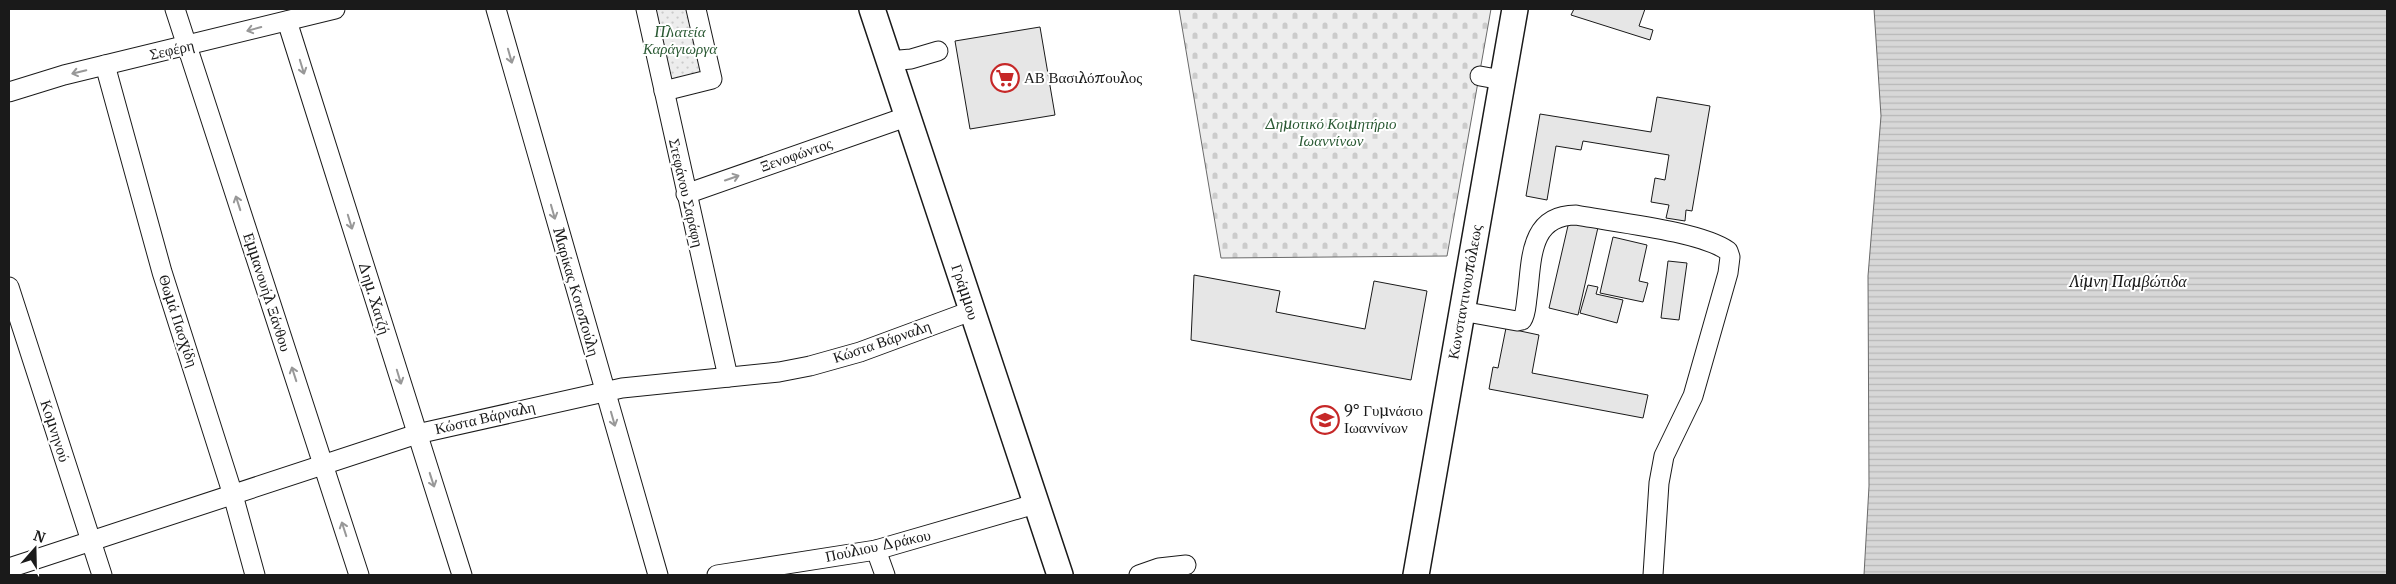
<svg xmlns="http://www.w3.org/2000/svg" width="2396" height="584" viewBox="0 0 2396 584" font-family="Merriweather,serif">
<style>
.cemetery{fill:url(#cemetery-stones);stroke:#6a6a6a}
.park{fill:url(#park-dots);stroke:#6a6a6a}
.water{fill:url(#water-rules);stroke:#6a6a6a}
.building{fill:#e6e6e6;stroke:#1a1a1a}
.lines{fill:none;stroke-linecap:round;stroke-linejoin:round}
.minor-casing{stroke:#1a1a1a;stroke-width:21}
.major-casing{stroke:#1a1a1a;stroke-width:28}
.minor{stroke:#fff;stroke-width:19}
.major{stroke:#fff;stroke-width:25}
.oneway{stroke:#989898}
.labels{text-anchor:middle;stroke-width:4;stroke-linejoin:round;paint-order:stroke}
.park-label{font-size:15px;font-style:italic;fill:#2b5a34;stroke:#fff}
.street-label{font-size:15px;fill:#1a1a1a;stroke:#fff}
.poi-label{font-size:15px;fill:#1a1a1a;stroke:#fff;text-anchor:start}
.water-label{font-size:16px;font-style:italic;fill:#1a1a1a;stroke:#fff}
</style>
<defs>
<pattern id="cemetery-stones" width="16" height="16" patternUnits="userSpaceOnUse" patternTransform="scale(1.25)"><rect width="16" height="16" fill="#ededed"/><path d="M2 7V4a2 2 0 0 1 4 0v3zM10 15v-3a2 2 0 0 1 4 0v3z" fill="#cbcbcb"/></pattern>
<pattern id="park-dots" width="8" height="8" patternUnits="userSpaceOnUse" patternTransform="scale(1.25)"><rect width="8" height="8" fill="#ededed"/><path d="M2 2h.1M6 6h.1" fill="none" stroke="#cbcbcb" stroke-width="1.8" stroke-linecap="round"/></pattern>
<pattern id="water-rules" width="6" height="5" patternUnits="userSpaceOnUse" patternTransform="scale(1.25)"><rect width="6" height="5" fill="#d7d7d7"/><path d="M0 2.5h6" fill="none" stroke="#b8b8b8"/></pattern>
</defs>
<rect width="100%" height="100%" fill="#fff"/>
<path class="cemetery" d="M 1179,9 L 1491,9 L 1447,256 L 1221,258 Z"/>
<path class="park" d="M 654,9 L 693,9 L 707,73 L 670,80 Z"/>
<path class="water" d="M 1874,9 L 2387,9 L 2387,575 L 1864,575 L 1869,486 L 1868,276 L 1881,116 Z"/>
<g class="building">
<path d="M 1574,9 L 1645,9 L 1639,26 L 1653,30 L 1650,40 L 1571,15 Z"/>
<path d="M 1040,27 L 1055,115 L 970,129 L 955,41 Z"/>
<path d="M 1657,97 L 1710,106 L 1692,211 L 1686,210 L 1685,221 L 1666,218 L 1669,205 L 1651,202 L 1655,178 L 1665,180 L 1669,155 L 1583,141 L 1581,150 L 1556,146 L 1547,200 L 1526,196 L 1540,114 L 1651,132 Z"/>
<path d="M 1570,217 L 1599,223 L 1578,315 L 1549,308 Z"/>
<path d="M 1613,237 L 1647,245 L 1639,281 L 1648,283 L 1643,302 L 1600,293 Z"/>
<path d="M 1668,261 L 1687,263 L 1679,320 L 1661,318 Z"/>
<path d="M 1194,275 L 1280,291 L 1276,312 L 1365,329 L 1374,281 L 1427,291 L 1411,380 L 1191,340 Z"/>
<path d="M 1588,285 L 1598,287 L 1596,294 L 1623,300 L 1617,323 L 1580,313 Z"/>
<path d="M 1506,328 L 1539,335 L 1532,373 L 1648,395 L 1643,418 L 1489,389 L 1493,367 L 1498,368 Z"/>
</g>
<g class="lines">
<defs>
<g id="minor">
<path d="M 175,9 L 359,575"/>
<path d="M 496,9 L 658,575"/>
<path d="M 646,9 L 728,377"/>
<path d="M 287,21 L 462,575"/>
<path d="M 888,61 L 911,59 L 938,51"/>
<path d="M 105,65 L 162,272 L 233,495 L 255,575"/>
<path d="M 1480,76 L 1502,80"/>
<path d="M 664,91 L 712,79 L 696,9"/>
<path d="M 9,92 L 64,75 L 335,9"/>
<path d="M 686,194 L 906,117"/>
<path d="M 9,287 L 102,575"/>
<path d="M 1461,311 L 1517,321 L 1522,320 C 1526,314 1526,305 1527,298 C 1532,262 1528,215 1576,215 C 1612,222 1700,231 1728,251 L 1730,257 L 1728,273 L 1693,396 L 1664,456 L 1659,483 L 1653,575"/>
<path d="M 876,550 L 885,575"/>
<path d="M 9,568 L 417,434 L 622,388 L 779,372 L 810,366 L 860,352 L 971,311"/>
<path d="M 717,575 L 876,550 L 1035,504"/>
<path d="M 1139,575 L 1159,568 L 1186,565"/>
</g>
<g id="major">
<path d="M 872,9 L 1060,575"/>
<path d="M 1416,575 L 1515,9"/>
</g>
</defs>
<use href="#minor" class="minor-casing"/>
<use href="#major" class="major-casing"/>
<use href="#minor" class="minor"/>
<use href="#major" class="major"/>
</g>
<defs><path id="oneway-shaft" d="M-6 0H5M1.5-3L5.5 0L1.5 3" fill="none" stroke-width="1.6" stroke-linecap="round" stroke-linejoin="round" transform="scale(1.25)"/></defs>
<g class="oneway">
<use href="#oneway-shaft" transform="translate(254 29) rotate(165)"/>
<use href="#oneway-shaft" transform="translate(510 56) rotate(74)"/>
<use href="#oneway-shaft" transform="translate(302 67) rotate(73)"/>
<use href="#oneway-shaft" transform="translate(79 72) rotate(167)"/>
<use href="#oneway-shaft" transform="translate(732 178) rotate(-19)"/>
<use href="#oneway-shaft" transform="translate(238 203) rotate(-108)"/>
<use href="#oneway-shaft" transform="translate(553 212) rotate(74)"/>
<use href="#oneway-shaft" transform="translate(350 222) rotate(73)"/>
<use href="#oneway-shaft" transform="translate(294 374) rotate(-108)"/>
<use href="#oneway-shaft" transform="translate(399 377) rotate(73)"/>
<use href="#oneway-shaft" transform="translate(613 419) rotate(74)"/>
<use href="#oneway-shaft" transform="translate(432 480) rotate(72)"/>
<use href="#oneway-shaft" transform="translate(344 529) rotate(-108)"/>
</g>
<defs>
<symbol id="supermarket-ring" viewBox="-11 -11 22 22"><circle r="9.5" fill="#fff" stroke="#c62828" stroke-width="1.5"/><path d="M-6-5.5h2.5l.6 2H6L4.5 2H-2.5L-4.4-4H-6ZM-1.5 3.2a1.3 1.3 0 1 0 .1 0ZM3 3.2a1.3 1.3 0 1 0 .1 0Z" fill="#c62828"/></symbol>
<symbol id="school-ring" viewBox="-11 -11 22 22"><circle r="9.5" fill="#fff" stroke="#c62828" stroke-width="1.5"/><path d="M0-5L7-2L0 1L-7-2ZM-4 1L0 2.5L4 1V4Q0 6-4 4Z" fill="#c62828"/></symbol>
</defs>
<g fill-rule="evenodd">
<use href="#supermarket-ring" x="989" y="62" width="32" height="32"/>
<use href="#school-ring" x="1309" y="404" width="32" height="32"/>
</g>
<g class="labels">
<g class="park-label">
<text x="680" y="37">Πλατεία<tspan x="680" dy="17">Καράγιωργα</tspan></text>
<text x="1331" y="129">Δημοτικό Κοιμητήριο<tspan x="1331" dy="17">Ιωαννίνων</tspan></text>
</g>
<g class="street-label">
<text transform="translate(172 50) rotate(-13)" y="5">Σεφέρη</text>
<text transform="translate(796 155) rotate(-19)" y="5">Ξενοφώντος</text>
<text transform="translate(686 193) rotate(77)" y="5">Στεφάνου Σαράφη</text>
<text transform="translate(267 292) rotate(72)" y="5">Εμμανουήλ Ξάνθου</text>
<text transform="translate(576 292) rotate(74)" y="5">Μαρίκας Κοτοπούλη</text>
<text transform="translate(965 292) rotate(72)" y="5">Γράμμου</text>
<text transform="translate(1465 292) rotate(-80)" y="5">Κωνσταντινουπόλεως</text>
<text transform="translate(374 298) rotate(73)" y="5">Δημ. Χατζή</text>
<text transform="translate(178 321) rotate(72)" y="5">Θωμά Πασχίδη</text>
<text transform="translate(882 342) rotate(-19)" y="5">Κώστα Βάρναλη</text>
<text transform="translate(485 418) rotate(-13)" y="5">Κώστα Βάρναλη</text>
<text transform="translate(55 431) rotate(72)" y="5">Κομνηνού</text>
<text transform="translate(878 546) rotate(-12)" y="5">Πούλιου Δράκου</text>
</g>
<g class="poi-label">
<text x="1024" y="83">ΑΒ Βασιλόπουλος</text>
<text x="1344" y="416">9° Γυμνάσιο<tspan x="1344" dy="17">Ιωαννίνων</tspan></text>
</g>
<g class="water-label">
<text x="2128" y="287">Λίμνη Παμβώτιδα</text>
</g>
</g>
<rect width="2396" height="584" fill="none" stroke="#1a1a1a" stroke-width="20"/>
<g transform="translate(35 549) rotate(20)" stroke="#ffffff" stroke-width="4" paint-order="stroke">
<path d="M0-4L9 19L0 12L-9 19Z" fill="#1a1a1a"/>
<text y="-8" font-size="14" font-weight="bold" text-anchor="middle" fill="#1a1a1a">N</text>
</g>
</svg>
